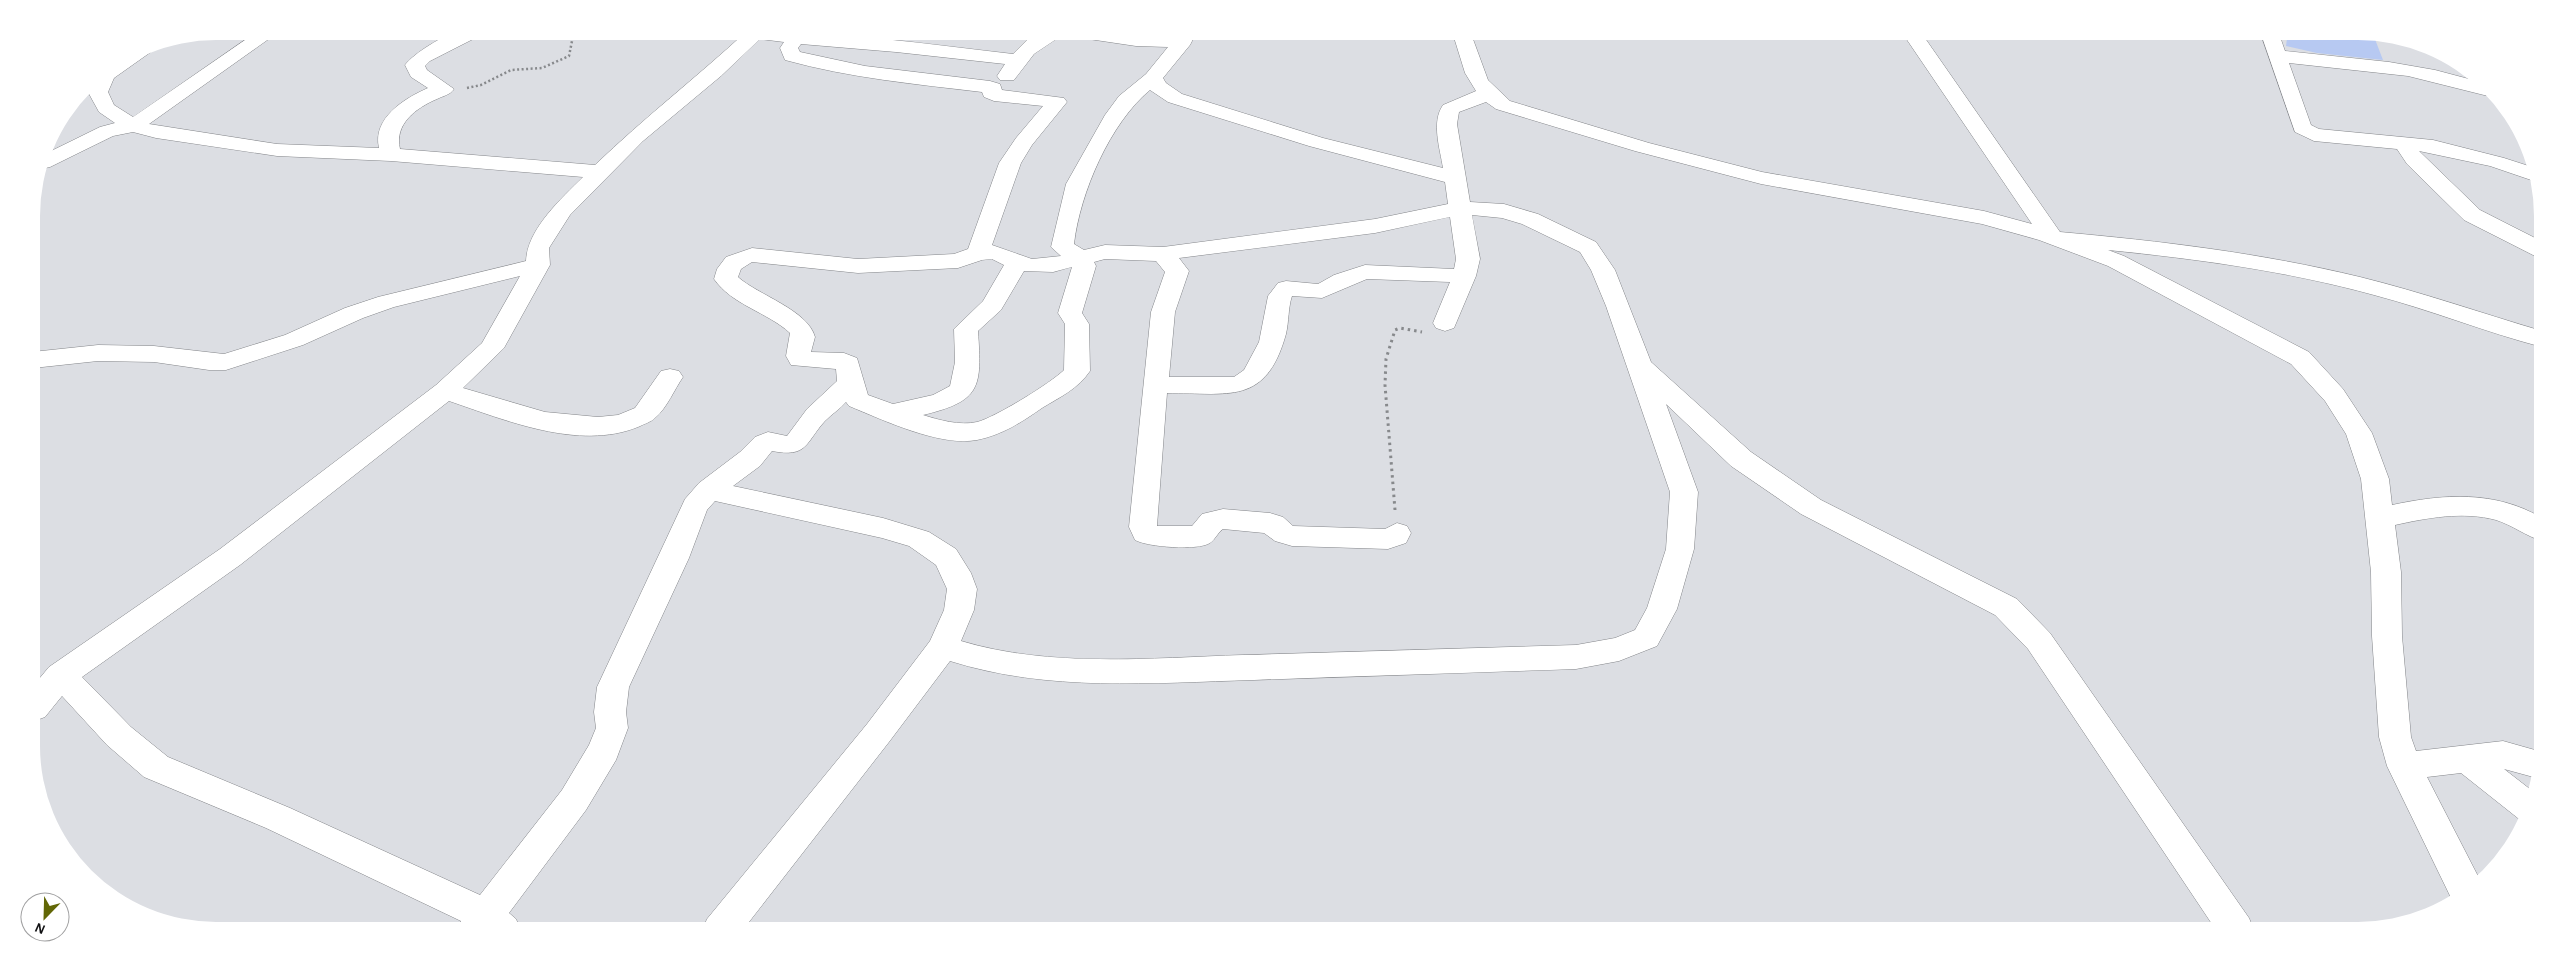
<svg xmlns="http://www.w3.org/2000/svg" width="2574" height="962" viewBox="0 0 2574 962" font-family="'Alegreya Sans',sans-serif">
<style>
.building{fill:#b7c9f2}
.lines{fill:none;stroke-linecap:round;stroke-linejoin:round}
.minor-casing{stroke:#838589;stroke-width:1}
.path-far1{stroke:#87898c;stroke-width:2.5;stroke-dasharray:2 2.5;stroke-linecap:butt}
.path{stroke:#87898c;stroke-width:3;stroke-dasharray:2.5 4;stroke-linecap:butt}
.minor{fill:#fff;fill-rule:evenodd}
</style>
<rect width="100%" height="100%" fill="#dcdee3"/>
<path class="building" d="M 2288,31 L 2352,36 L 2351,31 L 2373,34 L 2383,60 L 2317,53 L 2286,46 Z"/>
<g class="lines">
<defs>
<g id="minor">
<path d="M 258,31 L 280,31 L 149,124 L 277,144 L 379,148 C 372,118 405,98 428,88 L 411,77 L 405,65 C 414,53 444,35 459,31 C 466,30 476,31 483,31 L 481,35 L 430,61 L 425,66 L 427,70 L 454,89 C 450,95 443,96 437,99 C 416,108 394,124 400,149 L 595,165 C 644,118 697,77 747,31 C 836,31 925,44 1013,54 L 1027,40 L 1042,31 L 1109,31 L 1136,35 L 1176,35 L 1179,31 L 1197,31 L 1190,45 L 1163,78 L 1166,83 L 1182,94 L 1323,138 L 1443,168 C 1440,149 1431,122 1443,105 L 1476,91 L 1465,73 L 1452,31 L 1470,31 L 1488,80 L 1510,101 L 1649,143 L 1762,172 L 1984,211 L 2032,224 L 1901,31 L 1920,31 L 2060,232 C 2161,241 2261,253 2360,277 C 2421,292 2481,313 2542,331 L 2542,347 C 2485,332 2431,310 2374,295 C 2287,271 2197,259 2108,250 L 2124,256 L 2309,352 L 2343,389 L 2372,433 L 2389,479 L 2392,505 C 2443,494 2495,490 2542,518 L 2542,541 C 2526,536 2512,525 2496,520 C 2463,511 2427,518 2395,525 L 2401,572 L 2402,636 L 2411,737 L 2416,751 L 2503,741 L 2542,752 L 2537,778 L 2504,769 L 2535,793 L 2533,805 L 2525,821 L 2519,819 L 2461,773 L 2427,777 L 2481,882 L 2471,892 L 2453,902 L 2387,766 L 2379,737 L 2372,636 L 2371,572 L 2361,479 L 2346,434 L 2325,401 L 2291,364 L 2108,266 L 2039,240 L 1982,224 L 1761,184 L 1635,151 L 1496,109 L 1486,102 L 1459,112 L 1457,124 L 1470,202 L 1504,204 L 1538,214 L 1596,242 L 1615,270 L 1651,362 L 1751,452 L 1821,500 L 2017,599 L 2050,633 L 2249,918 L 2254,930 L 2216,930 L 2028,649 L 1995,615 L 1801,514 L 1731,466 L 1666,404 L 1698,492 L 1694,549 L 1677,609 L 1657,646 L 1619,661 L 1576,669 C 1469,673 1361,676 1254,680 C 1152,683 1048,692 950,661 L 889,742 L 742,931 L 702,931 L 707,919 L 867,724 L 930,641 L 944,610 L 947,589 L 936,565 L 909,546 L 882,538 L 715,501 L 707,510 L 689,558 L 629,687 L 626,712 L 628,728 L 616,760 L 586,810 L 509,913 L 516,919 L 521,931 L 458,931 L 461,921 L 266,828 L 144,777 L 107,745 L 62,696 L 45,717 L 34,721 L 34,685 L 49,667 L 220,549 L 436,385 L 482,343 L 520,276 L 394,307 L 363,318 L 303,345 L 226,370 L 209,370 L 154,362 L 98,361 L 33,368 L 32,352 L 98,345 L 154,346 L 224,354 L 285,335 L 345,308 L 378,297 L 526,261 C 527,229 562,198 583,177 L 391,161 L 277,156 L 156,138 L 133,132 L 113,136 L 50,167 L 41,169 L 45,154 L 100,127 L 115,123 L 99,112 L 88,92 L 96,76 L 146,45 L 156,43 L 155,49 L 114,78 L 108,92 L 114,105 L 133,117 ZM 1058,38 L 1082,38 L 1136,46 L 1168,47 L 1146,74 L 1119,96 L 1105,115 L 1066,184 L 1051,247 L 1061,256 L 1032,259 L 992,245 L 1021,163 L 1032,145 L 1067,102 L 1064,98 L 1002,90 L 1000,84 L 990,81 L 865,66 L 800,52 L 798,48 L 801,44 L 896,52 L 1005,64 L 997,76 L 1000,80 L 1014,80 L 1034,54 ZM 760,39 L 784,42 L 780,48 L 785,60 C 850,78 915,84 982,92 L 984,97 L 994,101 L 1043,106 L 1016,138 L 999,163 L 968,249 L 954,254 L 858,259 L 752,248 L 726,257 L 717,269 L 714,279 C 732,305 767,312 790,333 L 786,356 L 791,365 L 836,369 L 837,381 L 807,409 L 787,436 L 768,432 L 755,437 L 740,452 L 699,483 L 685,499 L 597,687 L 594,712 L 596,728 L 589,745 L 562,790 L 480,895 L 290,808 L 168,757 L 131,727 L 82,677 L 240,565 L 449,401 C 505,420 579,451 638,427 C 644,424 651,422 655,418 C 667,408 674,390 683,377 L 679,371 L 670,369 L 661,371 L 635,408 L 618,415 L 598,417 L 545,412 L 463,388 L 504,348 L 550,265 L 549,248 L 570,215 L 643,141 L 721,76 ZM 1150,90 L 1168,102 L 1309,146 L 1445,182 L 1448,204 L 1375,219 L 1163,247 L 1105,245 L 1084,250 L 1074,244 C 1080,193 1110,123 1150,90 ZM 1472,215 L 1502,218 L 1522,224 L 1580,252 L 1591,270 L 1606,306 L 1670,492 L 1666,549 L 1647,608 L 1635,630 L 1615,638 L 1576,645 C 1465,648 1354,652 1243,655 C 1150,658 1051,668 961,641 L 974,610 L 977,589 L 971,573 L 956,549 L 929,532 L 883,518 L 733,486 L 760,466 L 772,451 C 808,458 805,443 825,421 C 832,414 840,409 846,402 L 849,406 C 883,420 940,447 977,440 C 1002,435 1022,422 1042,408 C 1060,397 1078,389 1090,371 L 1089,324 L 1082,313 L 1096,266 L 1094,262 L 1105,259 L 1156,261 L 1165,272 L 1151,312 L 1129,527 L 1135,540 C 1147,547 1198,551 1210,543 C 1215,540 1218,532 1223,529 L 1264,533 L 1275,541 L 1292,546 L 1388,549 L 1406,543 L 1411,533 L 1407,526 L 1397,523 L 1385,529 L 1293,526 L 1283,517 L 1270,513 L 1223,509 L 1202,514 L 1192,526 L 1157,526 L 1167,393 C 1229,393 1266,406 1286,334 C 1289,321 1288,308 1292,296 L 1322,298 L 1367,279 L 1450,282 L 1433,323 L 1436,328 L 1445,331 L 1454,328 L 1476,276 L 1480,259 ZM 1450,217 L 1456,259 L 1454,269 L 1365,265 L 1334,275 L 1318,284 L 1286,281 L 1278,283 L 1268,296 L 1259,342 L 1244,370 L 1234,377 L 1169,377 L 1175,312 L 1189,271 L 1179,258 L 1375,233 ZM 992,259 L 1004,265 L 983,301 L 954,329 L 955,362 L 950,386 L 933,395 L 893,404 L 868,395 L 857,358 L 844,353 L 811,352 L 815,337 C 808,310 758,295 738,277 L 741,269 L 752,262 L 858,273 L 958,268 L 982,260 ZM 1072,267 L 1058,313 L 1065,324 L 1064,370 C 1051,383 994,418 977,422 C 960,426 939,420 923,415 C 981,401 982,388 978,331 L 1001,310 L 1024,271 L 1053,272 Z"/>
<path d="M 2260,31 L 2278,31 L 2285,51 L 2389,62 L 2435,70 L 2484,83 L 2498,96 L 2484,95 L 2408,76 L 2289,63 L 2311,125 L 2319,129 L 2433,140 L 2504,158 L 2535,168 L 2537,182 L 2490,166 L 2419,151 L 2480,210 L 2541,241 L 2541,257 L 2533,255 L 2464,220 L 2407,164 L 2397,149 L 2314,141 L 2295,132 Z"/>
</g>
</defs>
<use href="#minor" class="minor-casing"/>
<path class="path-far1" d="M 467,88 L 481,85 L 511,70 L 542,68 L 569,56 L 574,31"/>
<path class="path" d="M 1395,510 L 1385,385 L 1386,359 L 1395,330 L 1400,328 L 1422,332"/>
<use href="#minor" class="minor"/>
</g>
<path d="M0 0H2574V962H0ZM216 40H2358A176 176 0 0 1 2534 216V746A176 176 0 0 1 2358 922H216A176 176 0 0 1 40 746V216A176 176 0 0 1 216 40Z" fill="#fff" fill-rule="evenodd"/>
<g transform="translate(45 917) rotate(203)"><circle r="24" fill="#ffffff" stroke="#a0a0a1"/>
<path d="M0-4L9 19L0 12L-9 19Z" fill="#626706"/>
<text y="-8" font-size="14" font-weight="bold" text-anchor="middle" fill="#121214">N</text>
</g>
</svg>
